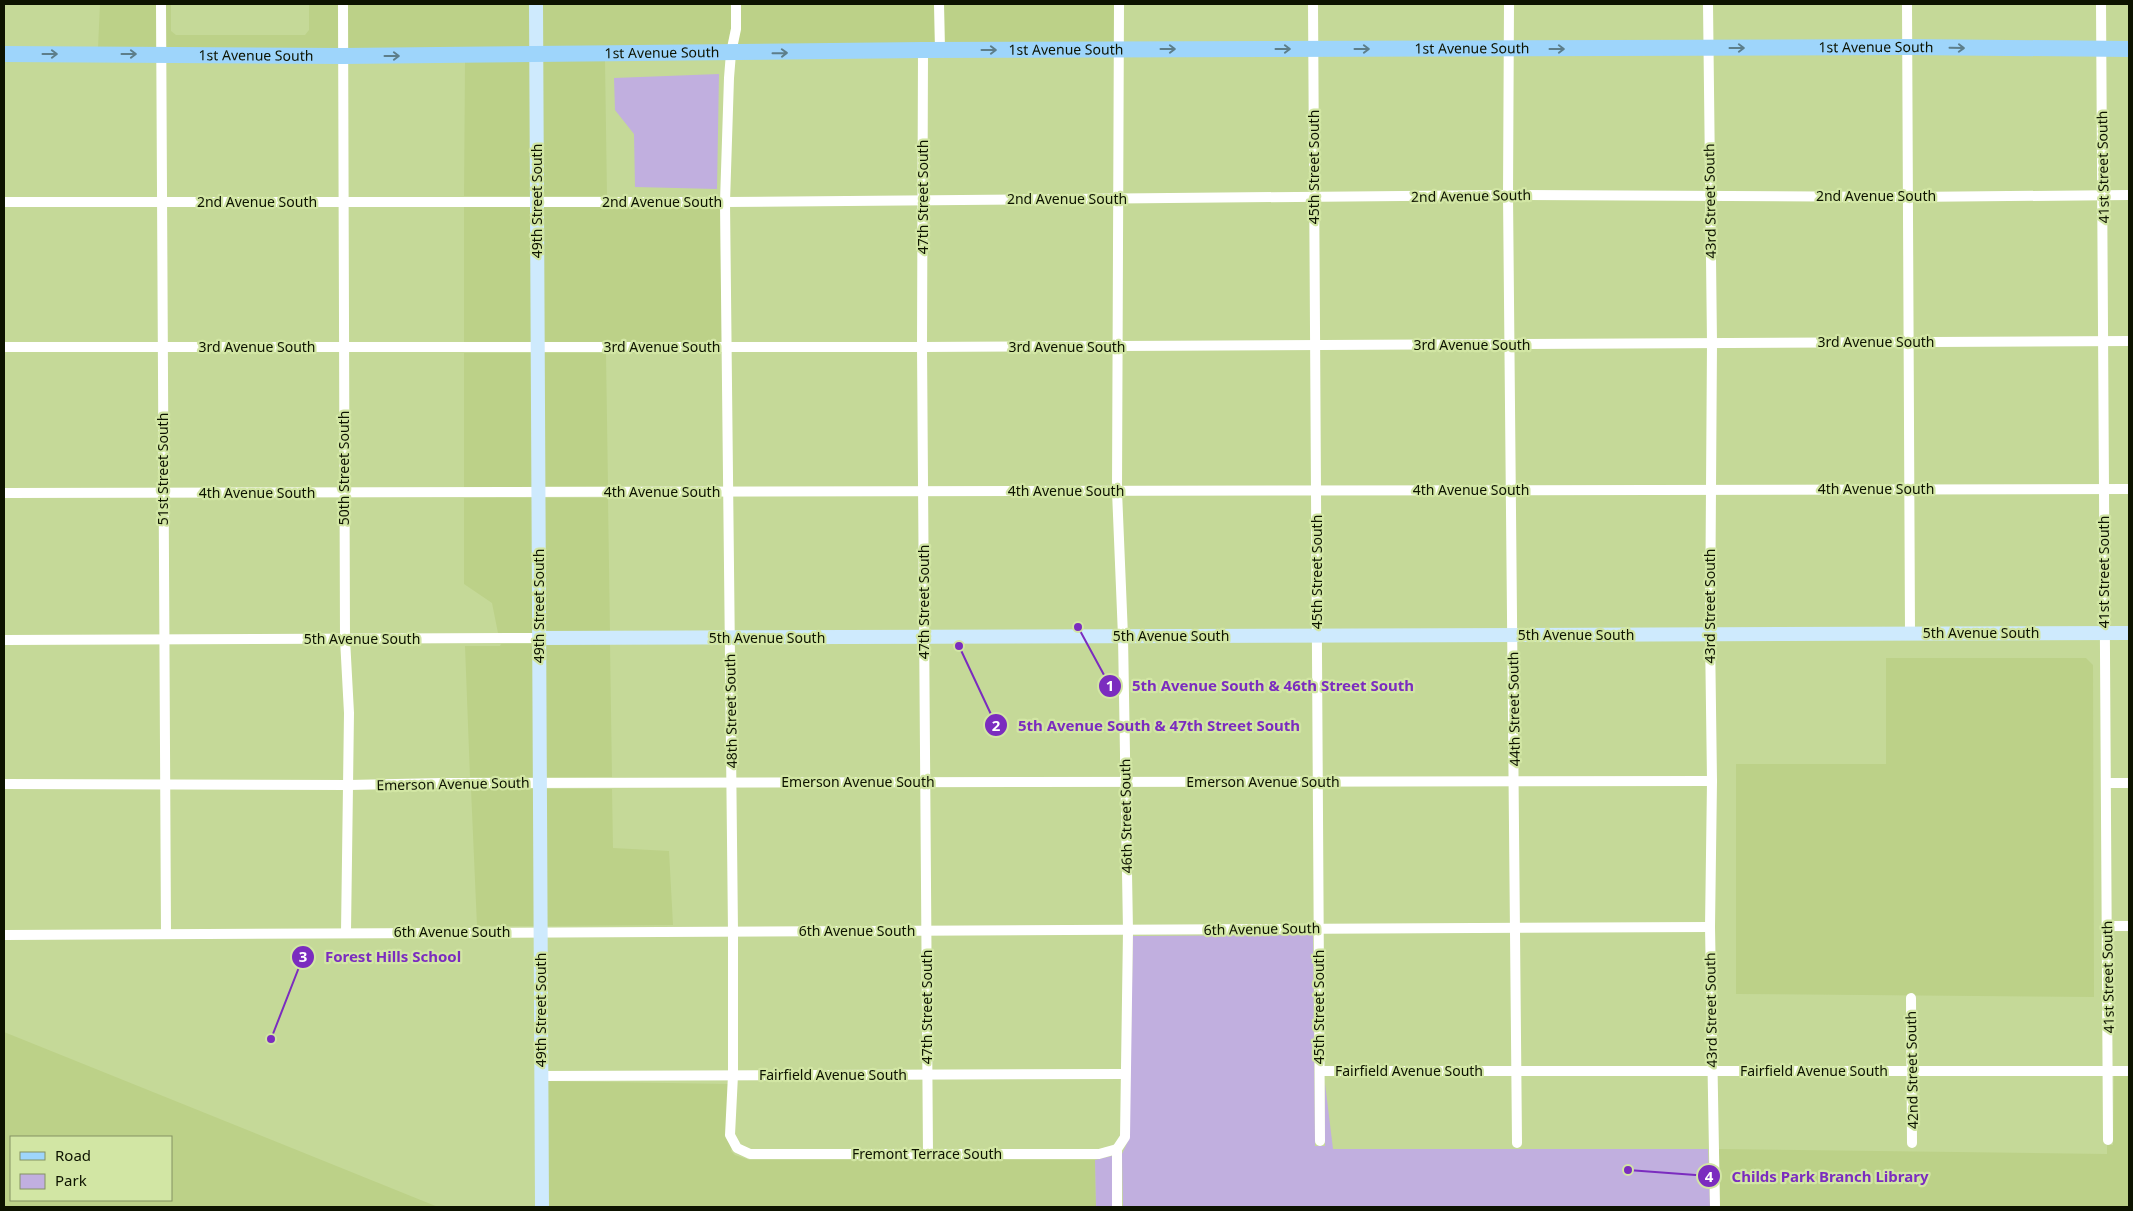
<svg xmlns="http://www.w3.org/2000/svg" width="2133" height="1211" viewBox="0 0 2133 1211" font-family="'Noto Sans',sans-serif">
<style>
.built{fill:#bcd188;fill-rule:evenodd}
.green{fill:#c1afdf}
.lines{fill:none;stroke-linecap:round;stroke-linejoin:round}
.street{stroke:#fff;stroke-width:10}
.secondary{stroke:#ceeafd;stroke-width:14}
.primary{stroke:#9ed5fb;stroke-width:16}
.oneway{stroke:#5d7e8a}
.labels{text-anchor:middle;stroke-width:4.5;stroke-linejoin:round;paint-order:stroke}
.street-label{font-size:14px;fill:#0d1300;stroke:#d2e6a4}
.leader{fill:none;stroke:#7b2cbf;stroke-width:2}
.callout-dot{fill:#7b2cbf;stroke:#d2e6a4;stroke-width:2}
.mark-label{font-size:15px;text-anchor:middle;font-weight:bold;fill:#fff}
.callout-label{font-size:15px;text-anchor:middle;font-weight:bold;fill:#7b2cbf;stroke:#d2e6a4;stroke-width:4.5;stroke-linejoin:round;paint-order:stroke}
</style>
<rect width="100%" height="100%" fill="#c5d998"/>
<g class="built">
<path d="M 100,4 L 156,4 L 156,48 L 98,48 Z"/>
<path d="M 166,4 L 171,4 L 171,31 L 176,35 L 305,35 L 309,30 L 309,4 L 338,4 L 338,50 L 166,48 Z"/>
<path d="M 348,4 L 531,4 L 531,49 L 348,50 Z"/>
<path d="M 541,4 L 731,4 L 731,28 L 727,48 L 541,49 Z"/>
<path d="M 741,4 L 934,4 L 935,45 L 737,48 L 741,29 Z"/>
<path d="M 944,4 L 1114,4 L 1114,44 L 945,45 Z"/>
<path d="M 605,60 L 607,196 L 542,196 L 541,61 Z"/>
<path d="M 465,61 L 531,61 L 532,196 L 464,196 Z"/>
<path d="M 464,207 L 532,207 L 533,342 L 464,342 Z"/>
<path d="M 542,207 L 720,207 L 722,342 L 543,342 Z"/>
<rect x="464" y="353" width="69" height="134"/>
<path d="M 543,353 L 606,353 L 608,486 L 543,486 Z"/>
<path d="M 464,498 L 533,498 L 534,633 L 498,633 L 492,603 L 464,584 Z"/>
<path d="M 543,498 L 608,498 L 610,633 L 544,633 Z"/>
<path d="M 501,644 L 534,644 L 534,777 L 470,777 L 465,646 L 500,646 Z"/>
<path d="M 544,644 L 610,644 L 612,777 L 544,777 Z"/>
<path d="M 1886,658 L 2086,658 L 2093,665 L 2094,997 L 1736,994 L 1736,764 L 1886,764 Z"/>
<path d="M 471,789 L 534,789 L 536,926 L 477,926 Z"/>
<path d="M 544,789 L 612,789 L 613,848 L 669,851 L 673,925 L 546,926 Z"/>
<path d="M 4,1032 L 329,1163 L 438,1207 L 4,1207 ZM 11,1137 L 171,1137 L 171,1200 L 11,1200 Z"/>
<path d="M 2114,1076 L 2129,1076 L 2129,1207 L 1720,1207 L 1719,1149 L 2107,1154 L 2107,1145 L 2113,1145 Z"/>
<path d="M 546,1081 L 728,1084 L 726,1138 L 732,1148 L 731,1151 L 735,1155 L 750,1160 L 1095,1160 L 1096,1207 L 547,1207 Z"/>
</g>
<g class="green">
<path d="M 719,74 L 717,189 L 635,187 L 634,134 L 615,110 L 614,78 Z"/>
<path d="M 1313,935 L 1315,1146 L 1325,1146 L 1325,1083 L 1333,1149 L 1708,1149 L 1710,1207 L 1123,1207 L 1122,1154 L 1129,1139 L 1133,936 Z"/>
<path d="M 1112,1156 L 1112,1207 L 1096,1207 L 1095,1160 Z"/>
</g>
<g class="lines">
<g class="street">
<path d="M 161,4 L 166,934"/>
<path d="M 343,4 L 345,639 L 349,713 L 346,932"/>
<path d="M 736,4 L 736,29 L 731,53 L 729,78 L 725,202 L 733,931 L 733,1075 L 730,1135 L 737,1148 L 750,1154 L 1099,1154 L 1117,1149"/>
<path d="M 939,4 L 940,50"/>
<path d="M 1313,4 L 1320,1141"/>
<path d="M 1509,4 L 1508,195 L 1517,1143"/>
<path d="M 1708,4 L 1712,343 L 1710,634 L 1712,781 L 1710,927 L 1715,1207"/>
<path d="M 1907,4 L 1910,633"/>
<path d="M 2101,4 L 2108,1140"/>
<path d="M 923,50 L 922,347 L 928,1154"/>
<path d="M 4,202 L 725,202 L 1508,195 L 1908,197 L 2129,195"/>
<path d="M 4,347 L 922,347 L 2129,341"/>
<path d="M 4,493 L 2129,489"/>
<path d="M 4,640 L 539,638"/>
<path d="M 2106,783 L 2129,783"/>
<path d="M 4,784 L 349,785 L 442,783 L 1712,781"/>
<path d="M 2107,926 L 2129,926"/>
<path d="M 4,935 L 1710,927"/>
<path d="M 1911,998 L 1912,1143"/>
<path d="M 1320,1071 L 2129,1071"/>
<path d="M 541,1076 L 1124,1074"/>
<path d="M 1117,1207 L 1117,1149 L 1125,1137 L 1128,931 L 1123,636 L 1117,491 L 1119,4"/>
</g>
<g class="secondary">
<path d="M 536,4 L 542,1207"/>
<path d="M 539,638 L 2129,633"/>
</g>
<path class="primary" id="s1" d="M 4,54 L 343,56 L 923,50 L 1908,47 L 2129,49"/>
</g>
<defs><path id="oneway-shaft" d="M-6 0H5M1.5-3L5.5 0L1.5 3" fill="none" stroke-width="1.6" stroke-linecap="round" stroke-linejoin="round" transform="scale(1.25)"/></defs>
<g class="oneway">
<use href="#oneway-shaft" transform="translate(1737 48)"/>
<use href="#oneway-shaft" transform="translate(1957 48) rotate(1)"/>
<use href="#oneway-shaft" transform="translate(1168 49)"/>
<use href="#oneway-shaft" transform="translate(1283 49)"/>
<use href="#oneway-shaft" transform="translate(1362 49)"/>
<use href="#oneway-shaft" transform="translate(1557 49)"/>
<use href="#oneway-shaft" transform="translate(989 50)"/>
<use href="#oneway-shaft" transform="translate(780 53) rotate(-1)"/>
<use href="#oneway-shaft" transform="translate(50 54)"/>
<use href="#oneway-shaft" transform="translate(129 54)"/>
<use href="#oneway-shaft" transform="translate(392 56)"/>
</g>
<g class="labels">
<g class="street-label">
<text dy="5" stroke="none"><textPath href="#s1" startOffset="1872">1st Avenue South</textPath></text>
<text dy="5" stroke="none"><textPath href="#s1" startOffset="1468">1st Avenue South</textPath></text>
<text dy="5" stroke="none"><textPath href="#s1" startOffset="1062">1st Avenue South</textPath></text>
<text dy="5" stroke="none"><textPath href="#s1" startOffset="658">1st Avenue South</textPath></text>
<text dy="5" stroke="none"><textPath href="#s1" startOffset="252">1st Avenue South</textPath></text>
<text transform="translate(1314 167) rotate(-90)" y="5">45th Street South</text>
<text transform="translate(2103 167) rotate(-91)" y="5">41st Street South</text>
<text transform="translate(1471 196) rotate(-1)" y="5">2nd Avenue South</text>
<text x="1876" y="201">2nd Avenue South</text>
<text transform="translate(923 197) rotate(-90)" y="5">47th Street South</text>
<text x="1067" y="204">2nd Avenue South</text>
<text transform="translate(537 201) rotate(-90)" y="5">49th Street South</text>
<text transform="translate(1710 201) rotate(-91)" y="5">43rd Street South</text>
<text x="257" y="207">2nd Avenue South</text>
<text x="662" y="207">2nd Avenue South</text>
<text x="1876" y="347">3rd Avenue South</text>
<text x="1472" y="350">3rd Avenue South</text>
<text x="257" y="352">3rd Avenue South</text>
<text x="662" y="352">3rd Avenue South</text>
<text x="1067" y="352">3rd Avenue South</text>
<text transform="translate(344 468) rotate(-90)" y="5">50th Street South</text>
<text transform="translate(163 469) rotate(-90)" y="5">51st Street South</text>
<text x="1876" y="494">4th Avenue South</text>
<text x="1471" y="495">4th Avenue South</text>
<text x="1066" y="496">4th Avenue South</text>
<text x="662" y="497">4th Avenue South</text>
<text x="257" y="498">4th Avenue South</text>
<text transform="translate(1317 572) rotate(-90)" y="5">45th Street South</text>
<text transform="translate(2104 572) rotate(-90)" y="5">41st Street South</text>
<text transform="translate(924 602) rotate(-90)" y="5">47th Street South</text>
<text transform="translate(539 606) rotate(-90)" y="5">49th Street South</text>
<text transform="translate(1710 606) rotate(-90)" y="5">43rd Street South</text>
<text x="1981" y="638">5th Avenue South</text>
<text x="1576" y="640">5th Avenue South</text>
<text x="1171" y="641">5th Avenue South</text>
<text x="767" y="643">5th Avenue South</text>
<text x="362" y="644">5th Avenue South</text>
<text transform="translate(1514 709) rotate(-91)" y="5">44th Street South</text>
<text transform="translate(731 711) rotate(-91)" y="5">48th Street South</text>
<text x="858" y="787">Emerson Avenue South</text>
<text x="1263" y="787">Emerson Avenue South</text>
<text transform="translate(453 784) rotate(-1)" y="5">Emerson Avenue South</text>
<text transform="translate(1126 816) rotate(-91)" y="5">46th Street South</text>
<text transform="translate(1262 929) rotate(-1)" y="5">6th Avenue South</text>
<text x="857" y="936">6th Avenue South</text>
<text x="452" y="937">6th Avenue South</text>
<text transform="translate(2108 977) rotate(-91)" y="5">41st Street South</text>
<text transform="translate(927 1007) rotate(-90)" y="5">47th Street South</text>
<text transform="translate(1319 1007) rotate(-90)" y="5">45th Street South</text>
<text transform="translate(541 1010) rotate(-90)" y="5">49th Street South</text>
<text transform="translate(1711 1010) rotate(-91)" y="5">43rd Street South</text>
<text transform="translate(1912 1070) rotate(-91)" y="5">42nd Street South</text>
<text x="1409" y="1076">Fairfield Avenue South</text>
<text x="1814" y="1076">Fairfield Avenue South</text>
<text x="833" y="1080">Fairfield Avenue South</text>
<text x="927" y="1159">Fremont Terrace South</text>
</g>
</g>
<path class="leader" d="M1078 627L1110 686M959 646L996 725M271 1039L303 957M1628 1170L1709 1176"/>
<g class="callout-dot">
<circle cx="1078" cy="627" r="5"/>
<circle cx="959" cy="646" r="5"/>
<circle cx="271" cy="1039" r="5"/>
<circle cx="1628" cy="1170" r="5"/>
<circle cx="1110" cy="686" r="12"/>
<circle cx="996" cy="725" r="12"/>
<circle cx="303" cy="957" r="12"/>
<circle cx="1709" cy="1176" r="12"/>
</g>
<g class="mark-label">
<text x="1110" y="691">1</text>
<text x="996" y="731">2</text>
<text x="303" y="962">3</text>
<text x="1709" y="1182">4</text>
</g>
<g class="callout-label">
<text x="1273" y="691">5th Avenue South &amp; 46th Street South</text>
<text x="1159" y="731">5th Avenue South &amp; 47th Street South</text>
<text x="393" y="962">Forest Hills School</text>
<text x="1830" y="1182">Childs Park Branch Library</text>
</g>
<rect width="2133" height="1211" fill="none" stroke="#0d1300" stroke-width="10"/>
<rect x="10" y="1136" width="162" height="65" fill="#d2e6a4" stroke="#839262"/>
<rect x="20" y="1152" width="25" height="8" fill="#9ed5fb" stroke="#839262"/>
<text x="55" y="1161" font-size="15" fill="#0d1300">Road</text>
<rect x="20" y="1174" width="25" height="15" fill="#c1afdf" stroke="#839262"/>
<text x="55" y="1186" font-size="15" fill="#0d1300">Park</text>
</svg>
